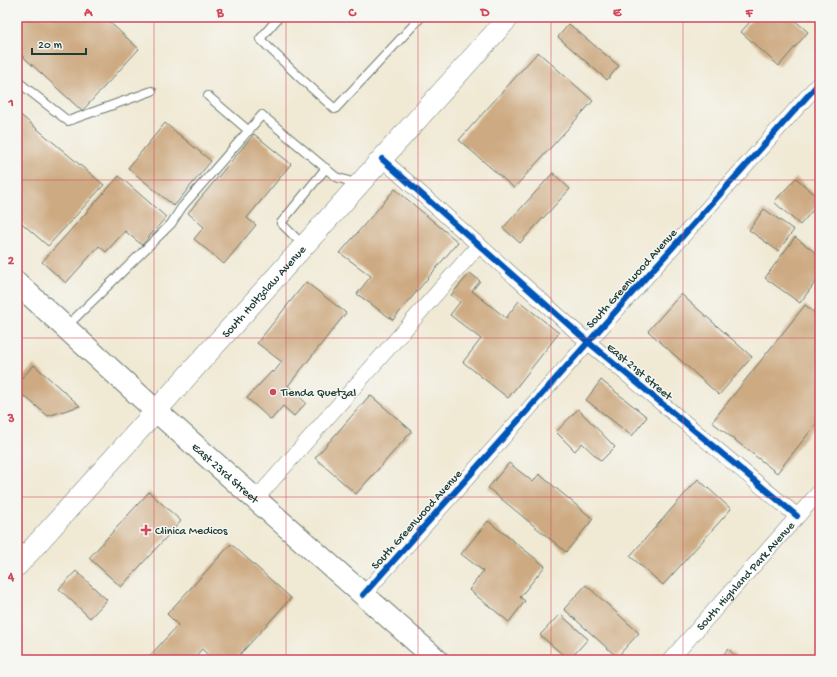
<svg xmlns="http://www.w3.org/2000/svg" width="837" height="677" viewBox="0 0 837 677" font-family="'Gochi Hand',sans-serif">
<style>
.building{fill:#cdaa82}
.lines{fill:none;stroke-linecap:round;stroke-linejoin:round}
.lane-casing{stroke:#68796c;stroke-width:10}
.street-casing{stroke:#68796c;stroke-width:16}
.secondary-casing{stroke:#68796c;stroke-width:22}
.primary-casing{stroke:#68796c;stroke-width:24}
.lane{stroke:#fff;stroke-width:8}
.street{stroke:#fff;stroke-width:15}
.secondary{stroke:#fff;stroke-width:21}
.primary{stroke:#fff;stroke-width:22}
.cycleway-casing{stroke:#f6f6f2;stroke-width:8}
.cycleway{stroke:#0057b8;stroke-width:6}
.grid{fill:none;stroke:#d1495b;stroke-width:1;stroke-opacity:0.55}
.poi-dot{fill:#d1495b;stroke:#f6f6f2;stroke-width:1.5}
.labels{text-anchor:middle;stroke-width:3;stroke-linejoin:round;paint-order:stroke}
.street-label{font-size:12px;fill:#1f3d34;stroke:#f6f6f2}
.poi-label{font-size:12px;fill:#1f3d34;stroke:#f6f6f2;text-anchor:start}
.neatline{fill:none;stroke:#d1495b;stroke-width:1.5}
.grid-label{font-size:13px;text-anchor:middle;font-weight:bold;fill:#d1495b}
</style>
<rect width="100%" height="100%" fill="#f6f6f2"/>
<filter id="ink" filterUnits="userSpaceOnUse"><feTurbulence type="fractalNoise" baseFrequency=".025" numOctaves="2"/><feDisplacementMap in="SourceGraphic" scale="8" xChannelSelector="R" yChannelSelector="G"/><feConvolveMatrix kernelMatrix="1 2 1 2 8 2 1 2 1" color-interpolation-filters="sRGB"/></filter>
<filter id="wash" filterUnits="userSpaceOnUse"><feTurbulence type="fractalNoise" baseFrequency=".012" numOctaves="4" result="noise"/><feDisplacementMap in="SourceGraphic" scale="16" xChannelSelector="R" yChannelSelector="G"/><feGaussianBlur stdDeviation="0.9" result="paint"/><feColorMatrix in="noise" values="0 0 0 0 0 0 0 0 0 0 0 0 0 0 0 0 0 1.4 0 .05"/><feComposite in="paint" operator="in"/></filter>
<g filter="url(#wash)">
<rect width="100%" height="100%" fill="#f0e9d4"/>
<g id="blocks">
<g class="building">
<path d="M 17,17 L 104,17 L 139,49 L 82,111 L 17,51 Z"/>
<path d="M 754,17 L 791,17 L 808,32 L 779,66 L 741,32 Z"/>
<path d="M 569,24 L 619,66 L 607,80 L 558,37 Z"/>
<path d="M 538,52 L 593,101 L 514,188 L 459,140 Z"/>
<path d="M 17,112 L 104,185 L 48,246 L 17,219 Z"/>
<path d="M 165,123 L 211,161 L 174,206 L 128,168 Z"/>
<path d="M 254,134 L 291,164 L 247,218 L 256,225 L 224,264 L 194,239 L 204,227 L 188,213 Z"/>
<path d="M 553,173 L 570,189 L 520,243 L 503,228 Z"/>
<path d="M 119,176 L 166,217 L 142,245 L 125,231 L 106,252 L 99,246 L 66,283 L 42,262 Z"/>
<path d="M 796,178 L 820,199 L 820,202 L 800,225 L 774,202 Z"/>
<path d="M 395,189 L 458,242 L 393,320 L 357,294 L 371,276 L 340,253 Z"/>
<path d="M 764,209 L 794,230 L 778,251 L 749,230 Z"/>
<path d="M 795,237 L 820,256 L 820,276 L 800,303 L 765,278 Z"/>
<path d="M 470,273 L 480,281 L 472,291 L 506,318 L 519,301 L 559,333 L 508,398 L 463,362 L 481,339 L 450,315 L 460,302 L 451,295 Z"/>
<path d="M 306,282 L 346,313 L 288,386 L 306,403 L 294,416 L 283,406 L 271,420 L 247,398 L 272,371 L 273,373 L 282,362 L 257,343 Z"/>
<path d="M 681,294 L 752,357 L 719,395 L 648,331 Z"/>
<path d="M 805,305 L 820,317 L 820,419 L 777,473 L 712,422 Z"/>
<path d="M 34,365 L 80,406 L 48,416 L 17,390 L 17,383 Z"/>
<path d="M 601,380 L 647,417 L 632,436 L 586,400 Z"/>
<path d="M 370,395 L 412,431 L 356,494 L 315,458 Z"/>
<path d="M 578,409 L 615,447 L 601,461 L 582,443 L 575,451 L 556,432 Z"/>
<path d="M 509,463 L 533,482 L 539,474 L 593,519 L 566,552 L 488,488 Z"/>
<path d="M 698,479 L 731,509 L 663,585 L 630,556 Z"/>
<path d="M 149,492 L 181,521 L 121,587 L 89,558 Z"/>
<path d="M 488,521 L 545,566 L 520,597 L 525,601 L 509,622 L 469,590 L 483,571 L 461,554 Z"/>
<path d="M 231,544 L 291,598 L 235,660 L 208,660 L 210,657 L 202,649 L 192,660 L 146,660 L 178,625 L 167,614 Z"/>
<path d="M 76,571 L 107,600 L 90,618 L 59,589 Z"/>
<path d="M 586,585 L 639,633 L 617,657 L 564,609 Z"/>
<path d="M 560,614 L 588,639 L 569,660 L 540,635 Z"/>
<path d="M 728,649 L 740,660 L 719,660 Z"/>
</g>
</g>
</g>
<g filter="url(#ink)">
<use href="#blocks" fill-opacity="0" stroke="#68796c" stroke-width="1"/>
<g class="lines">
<defs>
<g id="lane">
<path d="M 279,17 L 260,39 L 297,75 L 335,109 L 421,17"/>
<path d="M 17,81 L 68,121 L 152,91"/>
<path d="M 208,96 L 249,131"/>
<path d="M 303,245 L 281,223 L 326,168"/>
<path d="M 66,327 L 171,224 L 182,207 L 262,115 L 336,177 L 358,184"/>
</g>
<g id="street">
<path d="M 382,159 L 588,342 L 797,516"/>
<path d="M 255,500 L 479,245"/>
<path d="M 363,595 L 820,82"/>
<path id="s1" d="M 670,660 L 820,491"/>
</g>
<g id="secondary">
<path id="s2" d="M 17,566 L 509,17"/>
</g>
<g id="primary">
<path id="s3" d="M 17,283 L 155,410 L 437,660"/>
</g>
</defs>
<use href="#lane" class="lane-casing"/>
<use href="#street" class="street-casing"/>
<use href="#secondary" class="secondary-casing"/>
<use href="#primary" class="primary-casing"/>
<use href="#lane" class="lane"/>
<use href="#street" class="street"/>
<use href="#secondary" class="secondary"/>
<use href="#primary" class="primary"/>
<defs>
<g id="cycleway">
<path d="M 382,159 L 588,342 L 797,516"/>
<path d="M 363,595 L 820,82"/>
</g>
</defs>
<use href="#cycleway" class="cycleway-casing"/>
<use href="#cycleway" class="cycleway"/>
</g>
</g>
<path class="grid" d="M 154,17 L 154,660M 286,17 L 286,660M 418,17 L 418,660M 551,17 L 551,660M 683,17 L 683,660M 17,180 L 820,180M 17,338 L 820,338M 17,497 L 820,497"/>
<g class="poi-dot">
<circle cx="273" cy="392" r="4"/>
<path d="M144 524h4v4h4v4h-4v4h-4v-4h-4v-4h4z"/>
</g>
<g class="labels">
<g class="street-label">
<text transform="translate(631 278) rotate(-48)" y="4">South Greenwood Avenue</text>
<text dy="4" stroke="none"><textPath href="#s2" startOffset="369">South Holtzclaw Avenue</textPath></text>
<text transform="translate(640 371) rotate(40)" y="4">East 21st Street</text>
<text dy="4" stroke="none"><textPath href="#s3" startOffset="282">East 23rd Street</textPath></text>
<text transform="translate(416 519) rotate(-48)" y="4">South Greenwood Avenue</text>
<text dy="4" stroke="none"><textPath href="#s1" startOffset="113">South Highland Park Avenue</textPath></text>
</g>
<g class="poi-label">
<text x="281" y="396">Tienda Quetzal</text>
<text x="155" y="534">Clinica Medicos</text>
</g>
</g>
<rect width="837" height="677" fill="none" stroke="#f6f6f2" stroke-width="44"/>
<path d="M32 48v6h54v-6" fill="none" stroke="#1f3d34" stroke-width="2"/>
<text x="38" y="48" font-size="12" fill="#1f3d34" stroke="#f6f6f2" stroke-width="3" paint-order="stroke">20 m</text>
<rect x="22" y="22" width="793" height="633" class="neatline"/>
<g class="grid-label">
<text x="88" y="16">A</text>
<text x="220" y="16">B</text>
<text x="352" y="16">C</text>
<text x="485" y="16">D</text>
<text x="617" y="16">E</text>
<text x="749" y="16">F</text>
<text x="11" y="106">1</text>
<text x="11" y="264">2</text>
<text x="11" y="422">3</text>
<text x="11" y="580">4</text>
</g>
</svg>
